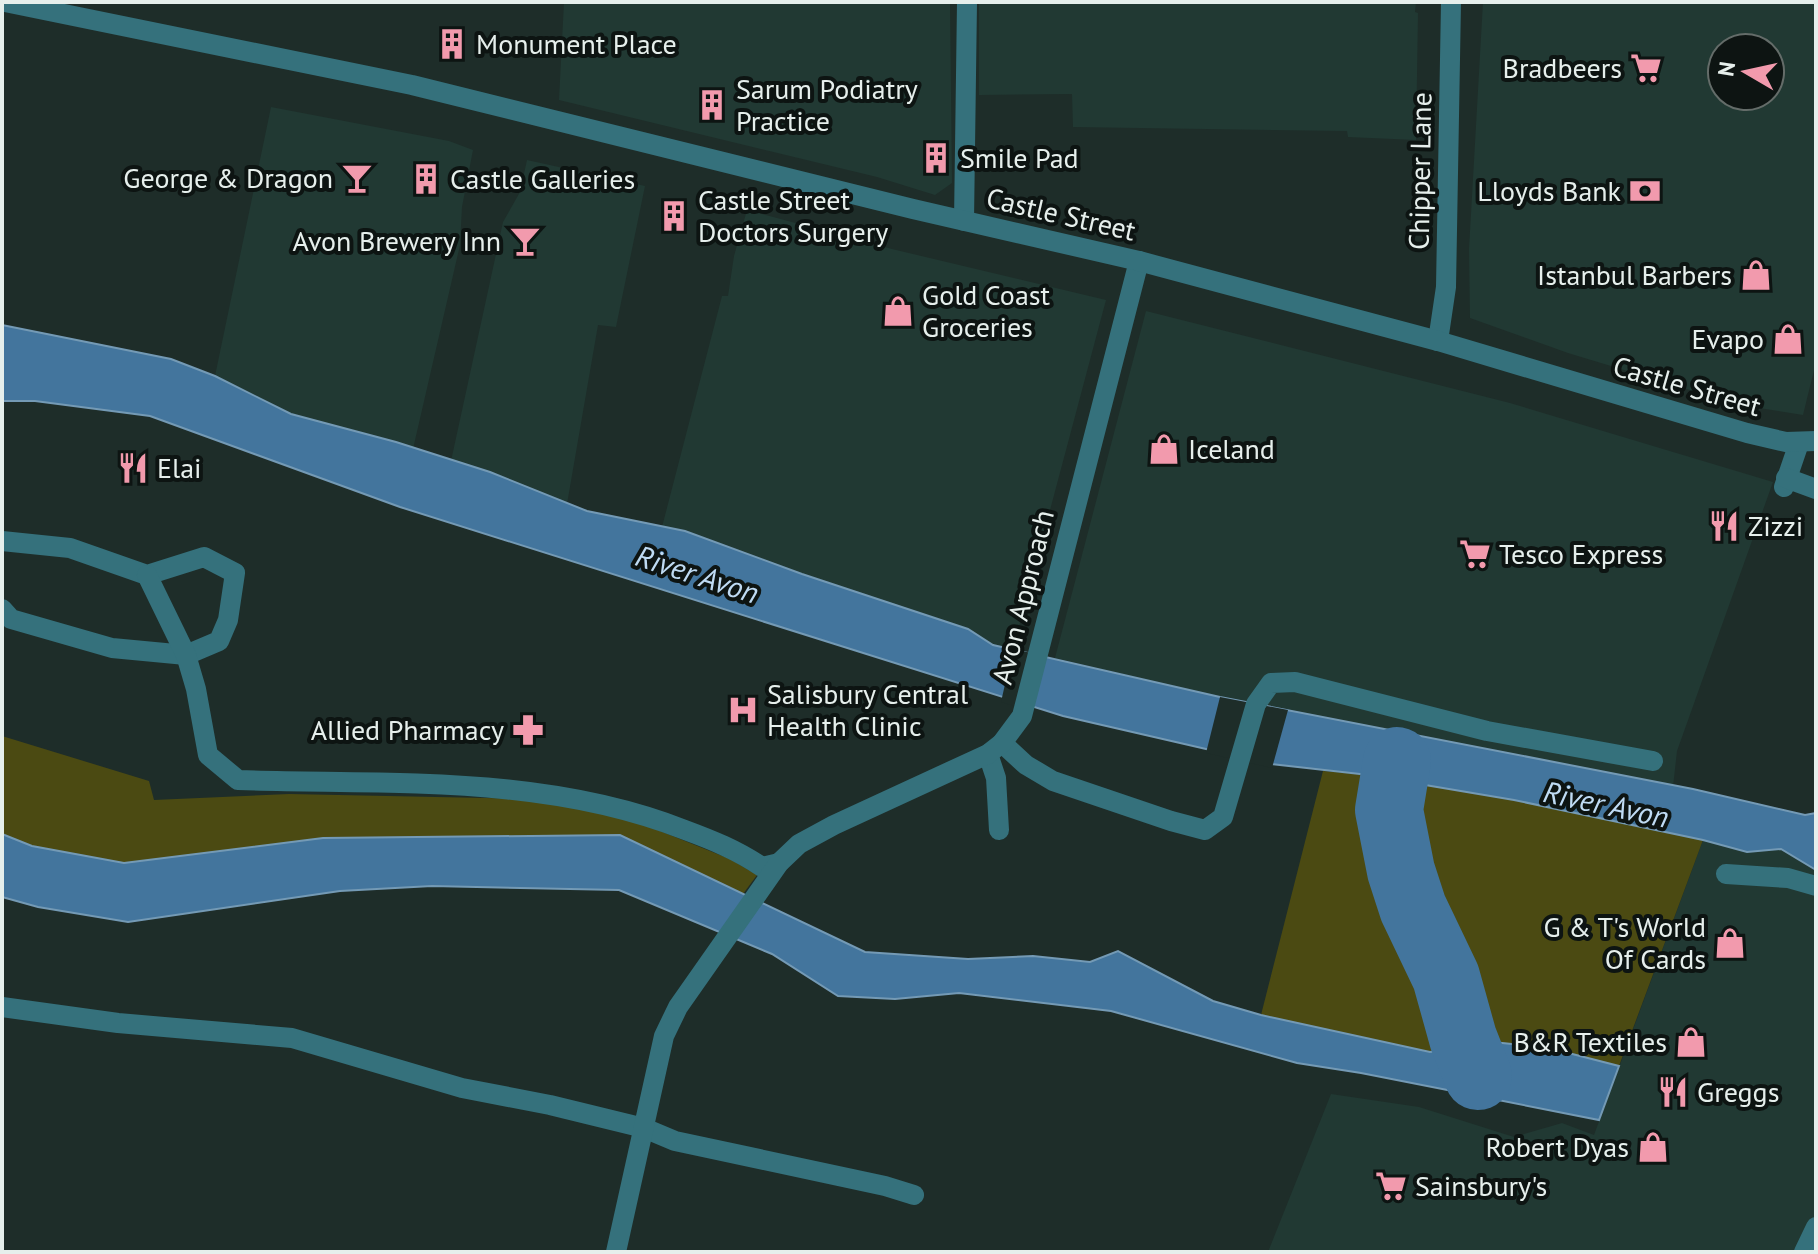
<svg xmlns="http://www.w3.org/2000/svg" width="1818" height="1254" viewBox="0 0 1818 1254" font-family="'PT Sans',sans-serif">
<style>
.built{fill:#213933;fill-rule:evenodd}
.green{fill:#4b4a12}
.water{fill:#43759d;stroke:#749ab5;stroke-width:2}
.pier{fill:#1e2d29}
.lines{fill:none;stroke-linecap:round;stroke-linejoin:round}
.river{stroke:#43759d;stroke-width:68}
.service{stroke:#35717c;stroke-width:20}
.pedestrian{stroke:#35717c;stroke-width:20}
.minor{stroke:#35717c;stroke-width:20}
.tertiary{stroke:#35717c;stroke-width:20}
.labels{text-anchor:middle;stroke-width:8;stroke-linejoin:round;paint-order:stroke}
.poi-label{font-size:28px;fill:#e6efec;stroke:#0d1412;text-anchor:start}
.street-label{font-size:28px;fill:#e6efec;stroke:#0d1412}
.water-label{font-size:30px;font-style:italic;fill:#bfdbf3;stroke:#0d1412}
</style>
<rect width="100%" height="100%" fill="#1e2d29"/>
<g class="built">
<path d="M 564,2 L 950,2 L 952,183 L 935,195 L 877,177 L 559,100 Z"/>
<path d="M 979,2 L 1416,2 L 1415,12 L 1418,13 L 1416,140 L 1348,137 L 1347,131 L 1073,127 L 1072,94 L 979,95 Z"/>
<path d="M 1483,2 L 1816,2 L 1816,362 L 1803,415 L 1759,408 L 1713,397 L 1568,353 L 1470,318 L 1469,249 ZM 1722,48 L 1770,48 L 1770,96 L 1722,96 Z"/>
<path d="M 271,107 L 449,141 L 473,150 L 462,207 L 460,245 L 413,449 L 291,414 L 215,376 Z"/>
<path d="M 527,160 L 645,186 L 616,327 L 598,325 L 567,504 L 490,472 L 451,461 L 503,222 L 520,192 Z"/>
<path d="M 747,210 L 892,249 L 1106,300 L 1013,649 L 993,645 L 968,629 L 802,574 L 685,531 L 662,527 L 722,296 L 728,296 L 734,256 Z"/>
<path d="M 1146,311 L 1510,403 L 1773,482 L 1677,751 L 1673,787 L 1220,697 L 1055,658 Z"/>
<path d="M 1703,840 L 1747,852 L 1781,849 L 1816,870 L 1815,1252 L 1268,1252 L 1331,1094 L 1419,1107 L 1514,1137 L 1562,1123 L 1594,1135 Z"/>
</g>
<g class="green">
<path d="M 2,736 L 149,781 L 154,800 L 289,794 L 537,799 L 620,815 L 730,859 L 757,875 L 743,894 L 620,835 L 323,838 L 124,863 L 32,846 L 2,834 Z"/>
<path d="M 1323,771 L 1360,774 L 1514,800 L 1703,840 L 1619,1066 L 1549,1048 L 1493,1042 L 1430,1052 L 1261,1015 Z"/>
</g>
<g class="water">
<path d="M 2,325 L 171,359 L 215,376 L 291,414 L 396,442 L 490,472 L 587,511 L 685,531 L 802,574 L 968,629 L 993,645 L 1220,697 L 1693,789 L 1805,815 L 1816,813 L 1816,870 L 1781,849 L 1747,852 L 1703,840 L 1514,800 L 1360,774 L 1271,764 L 1063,716 L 400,507 L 150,416 L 35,401 L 2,401 Z"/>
<path d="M 2,834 L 32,846 L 124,863 L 323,838 L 620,835 L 865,952 L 968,959 L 1033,956 L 1090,962 L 1118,951 L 1213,1001 L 1261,1015 L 1430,1052 L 1493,1042 L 1549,1048 L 1619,1066 L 1599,1120 L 1361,1073 L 1297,1063 L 1111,1011 L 959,993 L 895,999 L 838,996 L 772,954 L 619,890 L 432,886 L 340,891 L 128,922 L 38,907 L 2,897 Z"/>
</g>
<g class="pier">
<path d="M 1013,649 L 1046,656 L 1031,711 L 1001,702 Z"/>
<path d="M 1220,697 L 1288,710 L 1272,768 L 1206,753 Z"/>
</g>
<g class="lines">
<path class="river" d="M 1397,761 L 1389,810 L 1401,871 L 1413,908 L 1446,977 L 1463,1038 L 1478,1076"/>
<g class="service">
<path d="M 1784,487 L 1799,443"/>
<path d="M 2,541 L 70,548 L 147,575 L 204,557 L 235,573 L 228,620 L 219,641 L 186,655 L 112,648 L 11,619 L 2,609"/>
<path d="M 147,575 L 186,655 L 196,689 L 208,755 L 238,780 C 388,785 543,774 685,830 C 712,840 737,850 762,867 L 779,863"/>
<path d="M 1002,743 L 1026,765 L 1053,781 L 1171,821 L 1205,830 L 1223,817 L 1256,704 L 1271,683 L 1295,682 L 1487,731 L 1653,761"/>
<path d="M 988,754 L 996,778 L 999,830"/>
<path d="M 2,1007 L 118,1023 L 292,1038 L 462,1088 L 550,1105 L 644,1128 L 675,1141 L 885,1186 L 914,1195"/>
<path d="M 616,1252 L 664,1036 L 678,1007 L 779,863 L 799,844 L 834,825 L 988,754 L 1002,743 L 1022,716 L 1139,261"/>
<path d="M 1804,1252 L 1816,1227"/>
</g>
<g class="pedestrian">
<path d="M 1786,478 L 1816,489"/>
<path d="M 1726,874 L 1788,878 L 1816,886"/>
</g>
<g class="minor">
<path d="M 964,221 L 967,2"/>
<path d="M 1438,341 L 1446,287 L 1451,2"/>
</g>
<path class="tertiary" d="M 5,2 L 412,85 L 913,209 L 1139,261 L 1438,341 L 1747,433 L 1786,442 L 1816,441"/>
</g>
<defs>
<symbol id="building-bare" viewBox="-9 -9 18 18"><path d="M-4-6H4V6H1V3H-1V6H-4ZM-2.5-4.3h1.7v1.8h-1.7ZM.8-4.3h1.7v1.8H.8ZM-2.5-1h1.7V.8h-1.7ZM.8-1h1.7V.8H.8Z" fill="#f29aad" stroke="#0d1412" stroke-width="2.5" paint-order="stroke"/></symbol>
<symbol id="supermarket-bare" viewBox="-9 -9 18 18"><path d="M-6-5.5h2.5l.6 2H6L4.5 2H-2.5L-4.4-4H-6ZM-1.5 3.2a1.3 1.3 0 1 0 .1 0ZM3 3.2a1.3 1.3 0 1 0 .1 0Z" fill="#f29aad" stroke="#0d1412" stroke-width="2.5" paint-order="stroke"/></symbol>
<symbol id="bar-bare" viewBox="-9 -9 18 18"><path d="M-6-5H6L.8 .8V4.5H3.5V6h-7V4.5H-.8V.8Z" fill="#f29aad" stroke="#0d1412" stroke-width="2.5" paint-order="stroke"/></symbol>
<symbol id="bank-bare" viewBox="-9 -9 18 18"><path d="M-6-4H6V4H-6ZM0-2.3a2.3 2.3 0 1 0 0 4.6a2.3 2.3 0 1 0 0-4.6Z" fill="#f29aad" stroke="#0d1412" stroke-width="2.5" paint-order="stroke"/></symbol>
<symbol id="shop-bare" viewBox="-9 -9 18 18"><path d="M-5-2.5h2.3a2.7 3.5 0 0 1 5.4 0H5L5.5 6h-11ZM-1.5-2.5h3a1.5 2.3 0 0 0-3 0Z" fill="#f29aad" stroke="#0d1412" stroke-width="2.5" paint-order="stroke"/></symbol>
<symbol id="restaurant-bare" viewBox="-9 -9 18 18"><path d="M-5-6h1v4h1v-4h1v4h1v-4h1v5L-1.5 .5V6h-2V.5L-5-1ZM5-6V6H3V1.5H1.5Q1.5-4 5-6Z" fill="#f29aad" stroke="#0d1412" stroke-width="2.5" paint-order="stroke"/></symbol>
<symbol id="hospital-bare" viewBox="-9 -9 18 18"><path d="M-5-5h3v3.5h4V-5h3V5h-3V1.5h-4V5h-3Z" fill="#f29aad" stroke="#0d1412" stroke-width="2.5" paint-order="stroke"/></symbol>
<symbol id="pharmacy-bare" viewBox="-9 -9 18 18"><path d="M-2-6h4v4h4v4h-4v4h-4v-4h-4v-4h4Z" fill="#f29aad" stroke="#0d1412" stroke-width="2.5" paint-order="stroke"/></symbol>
</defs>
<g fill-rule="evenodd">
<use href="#building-bare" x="430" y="22" width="44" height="44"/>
<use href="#supermarket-bare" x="1624" y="46" width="44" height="44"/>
<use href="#building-bare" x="690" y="83" width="44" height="44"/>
<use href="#building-bare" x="914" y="136" width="44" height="44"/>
<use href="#bar-bare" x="335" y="156" width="44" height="44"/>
<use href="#building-bare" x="404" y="157" width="44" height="44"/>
<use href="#bank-bare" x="1623" y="169" width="44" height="44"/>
<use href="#building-bare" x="652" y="194" width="44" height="44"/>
<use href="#bar-bare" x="503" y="219" width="44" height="44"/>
<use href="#shop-bare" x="1734" y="253" width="44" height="44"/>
<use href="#shop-bare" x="876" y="289" width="44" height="44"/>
<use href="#shop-bare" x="1766" y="317" width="44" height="44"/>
<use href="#shop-bare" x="1142" y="427" width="44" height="44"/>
<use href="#restaurant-bare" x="111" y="446" width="44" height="44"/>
<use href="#restaurant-bare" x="1702" y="504" width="44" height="44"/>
<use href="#supermarket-bare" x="1453" y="532" width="44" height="44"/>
<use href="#hospital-bare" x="721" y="688" width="44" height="44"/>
<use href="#pharmacy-bare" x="506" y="708" width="44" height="44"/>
<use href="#shop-bare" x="1708" y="921" width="44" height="44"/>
<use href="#shop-bare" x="1669" y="1020" width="44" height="44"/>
<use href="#restaurant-bare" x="1651" y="1070" width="44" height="44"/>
<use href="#shop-bare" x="1631" y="1125" width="44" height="44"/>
<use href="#supermarket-bare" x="1369" y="1164" width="44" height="44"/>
</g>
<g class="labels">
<g class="poi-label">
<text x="476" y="54">Monument Place</text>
<text x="1622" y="78" text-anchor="end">Bradbeers</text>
<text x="736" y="99">Sarum Podiatry<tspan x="736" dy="32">Practice</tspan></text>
<text x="960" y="168">Smile Pad</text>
<text x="333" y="188" text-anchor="end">George &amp; Dragon</text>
<text x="450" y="189">Castle Galleries</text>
<text x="1621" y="201" text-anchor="end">Lloyds Bank</text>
<text x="698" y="210">Castle Street<tspan x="698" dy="32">Doctors Surgery</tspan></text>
<text x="501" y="251" text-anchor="end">Avon Brewery Inn</text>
<text x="1732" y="285" text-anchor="end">Istanbul Barbers</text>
<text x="922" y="305">Gold Coast<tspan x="922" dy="32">Groceries</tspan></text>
<text x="1764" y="349" text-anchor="end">Evapo</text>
<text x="1188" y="459">Iceland</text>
<text x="157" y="478">Elai</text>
<text x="1748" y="536">Zizzi</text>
<text x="1499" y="564">Tesco Express</text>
<text x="767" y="704">Salisbury Central<tspan x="767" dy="32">Health Clinic</tspan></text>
<text x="504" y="740" text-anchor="end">Allied Pharmacy</text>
<text x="1706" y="937" text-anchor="end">G &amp; T's World<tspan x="1706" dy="32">Of Cards</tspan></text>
<text x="1667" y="1052" text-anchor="end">B&amp;R Textiles</text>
<text x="1697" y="1102">Greggs</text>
<text x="1629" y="1157" text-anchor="end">Robert Dyas</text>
<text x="1415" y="1196">Sainsbury's</text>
</g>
<g class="street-label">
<text transform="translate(1420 171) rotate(-89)" y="10">Chipper Lane</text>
<text transform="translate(1061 214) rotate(13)" y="10">Castle Street</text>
<text transform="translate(1687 386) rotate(16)" y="10">Castle Street</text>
<text transform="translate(1023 597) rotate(-76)" y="10">Avon Approach</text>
</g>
<g class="water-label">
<text transform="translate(697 575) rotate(18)" y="10">River Avon</text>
<text transform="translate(1606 805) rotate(12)" y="10">River Avon</text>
</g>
</g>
<rect width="1818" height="1254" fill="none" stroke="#e6efec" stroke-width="8"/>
<g transform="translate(1746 72) rotate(279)"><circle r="38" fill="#0d1412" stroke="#646c69" stroke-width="2"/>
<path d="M0-6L14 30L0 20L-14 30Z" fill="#f29aad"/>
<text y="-12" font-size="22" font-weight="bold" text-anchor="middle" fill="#e6efec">N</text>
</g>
</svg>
